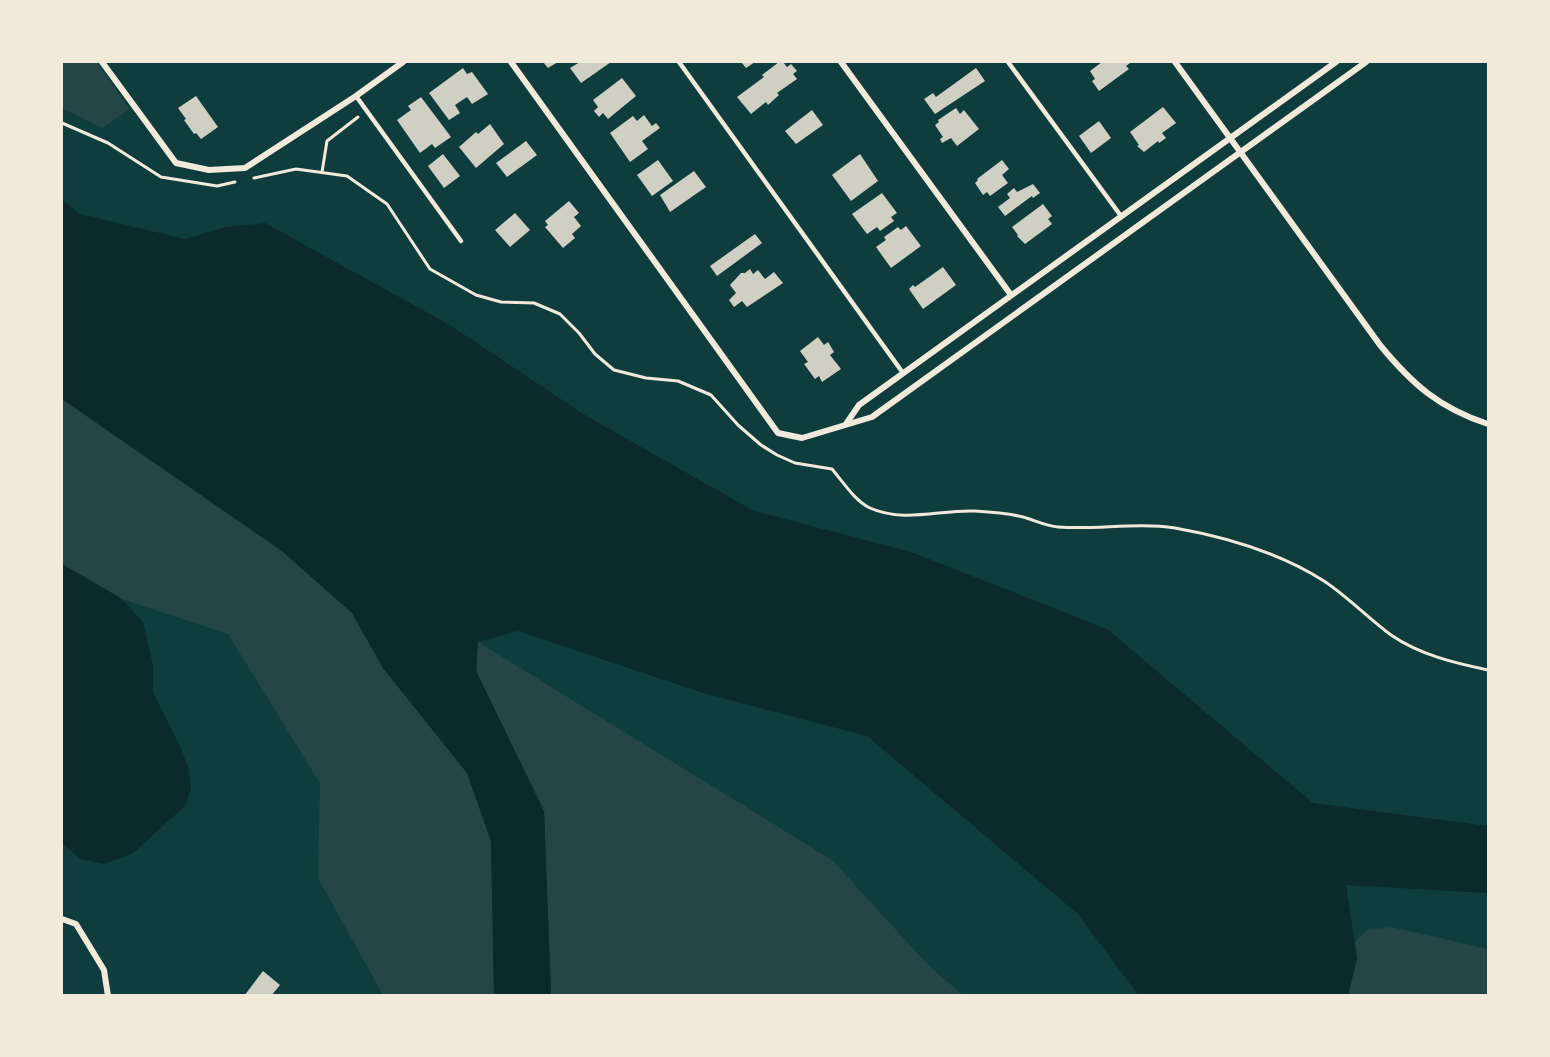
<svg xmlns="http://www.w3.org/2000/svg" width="1550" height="1057" viewBox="0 0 1550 1057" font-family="Lora,serif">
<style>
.green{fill:#244646}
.water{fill:#0a2a2b}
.building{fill:#cfcfc3}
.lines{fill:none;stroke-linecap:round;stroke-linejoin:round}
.path{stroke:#f1e9da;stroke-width:3}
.service{stroke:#f1e9da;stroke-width:4.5}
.minor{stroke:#f1e9da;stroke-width:6}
</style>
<rect width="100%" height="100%" fill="#0f3d3e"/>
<g class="green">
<path d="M 62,62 L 97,62 L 129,109 L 103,128 L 62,108 Z"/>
<path d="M 62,399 L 282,551 L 352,613 L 383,668 L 467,773 L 491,841 L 494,995 L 383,995 L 318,878 L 320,783 L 228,634 L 122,599 L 62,564 Z"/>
<path d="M 478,642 L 832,860 L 930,967 L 963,995 L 551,995 L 544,811 L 476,671 Z"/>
<path d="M 1391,927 L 1488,949 L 1488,995 L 1348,996 L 1357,959 L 1355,942 L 1367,930 Z"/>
</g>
<g class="water">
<path d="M 62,200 L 80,214 L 185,239 L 226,227 L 265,223 L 448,324 L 583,414 L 754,511 L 911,552 L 1107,629 L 1313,803 L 1488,826 L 1488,893 L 1346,885 L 1357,958 L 1348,995 L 1138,995 L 1078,914 L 867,736 L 703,693 L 518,631 L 478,642 L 476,671 L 544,811 L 551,995 L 494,995 L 491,841 L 467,773 L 383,668 L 352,613 L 282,551 L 62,399 Z"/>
<path d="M 62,564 L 122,599 L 143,622 L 153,665 L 153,692 L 180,746 L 189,770 L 191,789 L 185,806 L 133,853 L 104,864 L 81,859 L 62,844 Z"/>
</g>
<g class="building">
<path d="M 543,62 L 558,62 L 548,68 Z"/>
<path d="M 580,62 L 611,62 L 581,83 L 570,68 Z"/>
<path d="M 741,62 L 755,62 L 746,68 Z"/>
<path d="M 779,62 L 783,62 L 787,67 L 791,64 L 797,71 L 793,74 L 797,79 L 777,93 L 779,95 L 768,105 L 766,102 L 751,114 L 737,97 L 764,77 L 762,75 Z"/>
<path d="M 1102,62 L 1128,62 L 1130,63 L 1126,66 L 1129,69 L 1099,91 L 1092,81 L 1095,79 L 1090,71 Z"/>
<path d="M 463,68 L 467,74 L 472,72 L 488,94 L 472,104 L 467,97 L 455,105 L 460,113 L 449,120 L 429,93 Z"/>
<path d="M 976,68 L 985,81 L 935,114 L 924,99 L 933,93 L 936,97 Z"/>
<path d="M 622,78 L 636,96 L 608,119 L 603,113 L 599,117 L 594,111 L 598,107 L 593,100 Z"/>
<path d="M 196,96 L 218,127 L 201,139 L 196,133 L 194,134 L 184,120 L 186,119 L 178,108 Z"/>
<path d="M 421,97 L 451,137 L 435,148 L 432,144 L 420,153 L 397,120 L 411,110 L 408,106 Z"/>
<path d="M 1163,107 L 1176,123 L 1162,133 L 1166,138 L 1159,143 L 1158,141 L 1144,152 L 1137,146 L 1139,145 L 1130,132 Z"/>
<path d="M 956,108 L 960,114 L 964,110 L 979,129 L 957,146 L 951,138 L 942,143 L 940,139 L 943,137 L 935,125 L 939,122 L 938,120 Z"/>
<path d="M 812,110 L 823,125 L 796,144 L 785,131 Z"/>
<path d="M 644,115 L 652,126 L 656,123 L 660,128 L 642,141 L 648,149 L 630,162 L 610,133 L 633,116 L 637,121 Z"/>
<path d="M 1099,121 L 1111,138 L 1091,153 L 1079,136 Z"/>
<path d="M 490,124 L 504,144 L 476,168 L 459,147 L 476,132 L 478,134 Z"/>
<path d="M 526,141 L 537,155 L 507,177 L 496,163 Z"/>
<path d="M 443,154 L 460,176 L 444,188 L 428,166 Z"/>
<path d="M 860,154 L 878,181 L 851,201 L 832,175 Z"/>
<path d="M 658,160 L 673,181 L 652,196 L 637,175 Z"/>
<path d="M 1002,160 L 1009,169 L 1002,175 L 1008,183 L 990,196 L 987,192 L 983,195 L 975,183 L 978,180 L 977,179 Z"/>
<path d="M 694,171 L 706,187 L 670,212 L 660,195 Z"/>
<path d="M 1033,184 L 1040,193 L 1033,198 L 1032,196 L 1005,216 L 998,207 L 1010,198 L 1007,194 L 1014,188 L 1017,192 Z"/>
<path d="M 882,193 L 897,213 L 891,217 L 894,221 L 880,231 L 877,227 L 867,234 L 852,214 Z"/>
<path d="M 569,201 L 579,213 L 574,217 L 581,226 L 572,234 L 575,238 L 563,248 L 545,227 L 548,225 L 545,221 Z"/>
<path d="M 1043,204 L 1052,216 L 1048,219 L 1052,224 L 1025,244 L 1017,236 L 1018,235 L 1012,227 Z"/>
<path d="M 515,213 L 530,230 L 510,247 L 495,230 Z"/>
<path d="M 906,226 L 921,246 L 891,268 L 876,247 L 886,240 L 884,237 L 898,227 L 901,230 Z"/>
<path d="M 755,234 L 762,243 L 717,276 L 710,266 Z"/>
<path d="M 943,267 L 956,285 L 923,309 L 909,289 L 913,285 L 915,287 Z"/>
<path d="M 750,269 L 753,274 L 758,270 L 765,279 L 774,272 L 783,283 L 747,307 L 742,301 L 734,307 L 729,300 L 736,293 L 730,285 L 741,273 L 745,273 Z"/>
<path d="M 818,337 L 824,345 L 828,342 L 834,352 L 830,355 L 841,369 L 822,382 L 819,376 L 815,379 L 804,364 L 808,362 L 800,351 Z"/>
<path d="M 263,971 L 280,985 L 271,996 L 244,996 Z"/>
</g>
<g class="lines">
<g class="path">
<path d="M 62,123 L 108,143 L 161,177 L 217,186 L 235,182"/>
<path d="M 322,172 L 327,141 L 358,117"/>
<path d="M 254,178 L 296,169 L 347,176 L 387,204 L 430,269 L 476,295 L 501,302 L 534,303 L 560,314 L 579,333 L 595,354 L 614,370 L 646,378 L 678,381 L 711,395 L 738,425 L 761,445 L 777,455 L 795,463 L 832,469 C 843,482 855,501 870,508 C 903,523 939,510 973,511 C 989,512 1007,513 1023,517 C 1034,520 1046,526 1058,527 C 1097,530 1136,522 1175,528 C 1226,537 1280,553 1324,581 C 1348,597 1368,618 1391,635 C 1420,655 1455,663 1488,670"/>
</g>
<g class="service">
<path d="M 679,62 L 903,373"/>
<path d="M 1008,62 L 1121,216"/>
<path d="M 356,96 L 461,241"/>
</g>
<g class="minor">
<path d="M 102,62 L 176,163 L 209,170 L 245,168 L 356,96 L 403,62"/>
<path d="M 511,62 L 778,433 L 802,438 L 872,417 L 1366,62"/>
<path d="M 841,62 L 1011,295"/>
<path d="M 1175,62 L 1380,345 C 1412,384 1439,408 1488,424"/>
<path d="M 846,424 L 859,405 L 1336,62"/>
<path d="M 62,919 L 76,924 L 104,970 L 108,996"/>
</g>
</g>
<rect width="1550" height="1057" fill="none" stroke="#f1e9da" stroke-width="126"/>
</svg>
